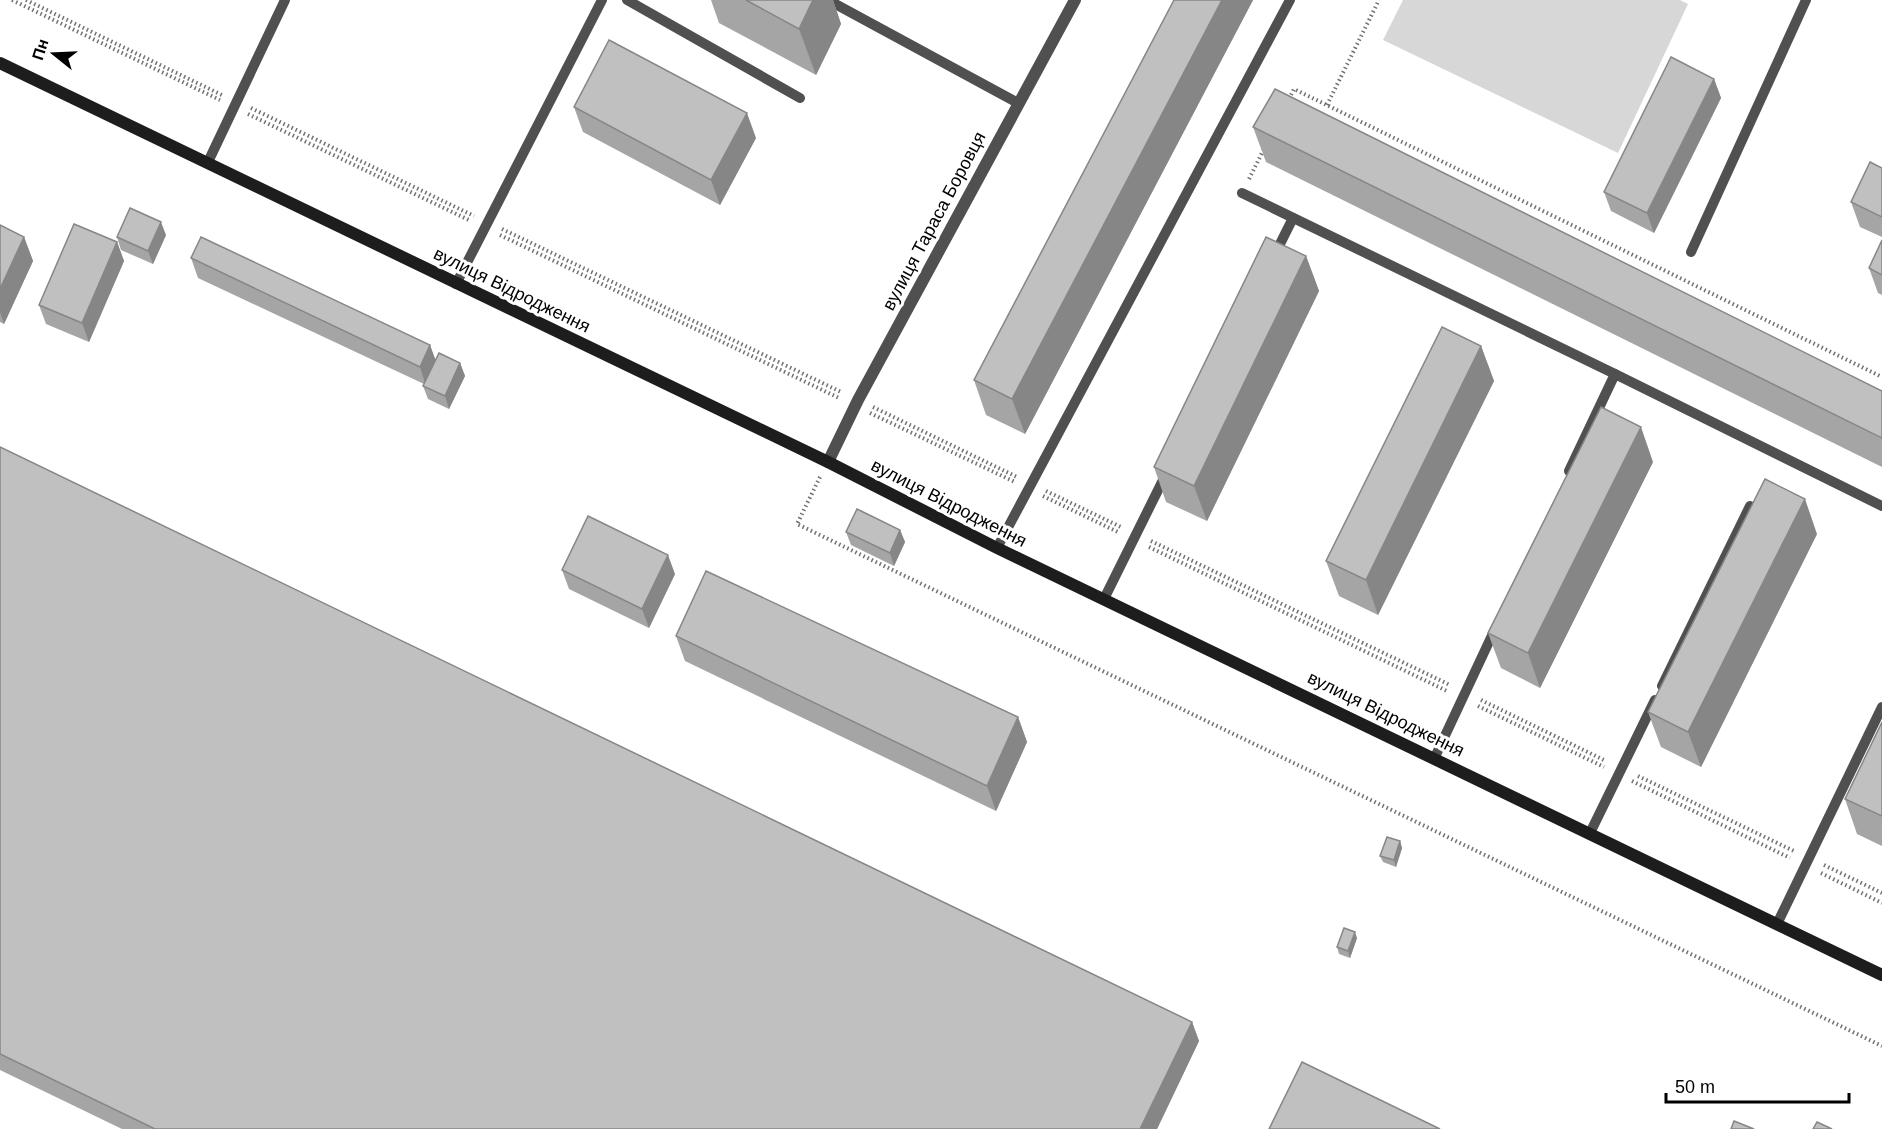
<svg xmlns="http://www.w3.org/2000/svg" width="1882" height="1129" viewBox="0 0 1882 1129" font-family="Arial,sans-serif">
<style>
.green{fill:#d7d7d7}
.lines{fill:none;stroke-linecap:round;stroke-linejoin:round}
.path{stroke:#727272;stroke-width:4;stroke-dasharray:1.5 3;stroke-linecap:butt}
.lane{stroke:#505050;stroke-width:10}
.street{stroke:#505050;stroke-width:12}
.secondary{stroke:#1d1d1d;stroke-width:12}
.wall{fill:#a5a5a5}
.shaded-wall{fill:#868686}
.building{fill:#c0c0c0;stroke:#868686;stroke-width:1.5}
.labels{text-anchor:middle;stroke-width:6;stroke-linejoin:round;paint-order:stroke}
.street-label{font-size:18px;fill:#000;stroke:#fff}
</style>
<rect width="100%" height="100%" fill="#fff"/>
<path class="green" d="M 1403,0 L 1680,0 L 1688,4 L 1618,153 L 1383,40 Z"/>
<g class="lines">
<g class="path">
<path d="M 12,0 L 220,100"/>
<path d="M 26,0 L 222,95"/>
<path d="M 1289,99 L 1294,89 L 1882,377"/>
<path d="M 1327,105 L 1379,0"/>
<path d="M 251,108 L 474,216"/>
<path d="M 248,114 L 471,221"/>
<path d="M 1249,179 L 1264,149"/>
<path d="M 502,229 L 841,392"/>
<path d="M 500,235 L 839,398"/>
<path d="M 873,407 L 1017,477"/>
<path d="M 870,413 L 1015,482"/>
<path d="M 820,477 L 797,524 L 1882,1046"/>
<path d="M 1046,491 L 1123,528"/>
<path d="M 1043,496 L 1120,533"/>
<path d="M 1151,541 L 1450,685"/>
<path d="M 1149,547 L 1447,691"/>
<path d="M 1481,700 L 1606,761"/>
<path d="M 1478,706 L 1604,767"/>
<path d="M 1638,776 L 1796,852"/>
<path d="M 1632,781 L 1790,858"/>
<path d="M 1824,865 L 1882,893"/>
<path d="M 1821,873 L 1882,903"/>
</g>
<g class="lane">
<path d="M 627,0 L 800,98"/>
<path d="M 828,0 L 1018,103"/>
<path d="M 208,162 L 285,0"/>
<path d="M 1242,193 L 1615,374"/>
<path d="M 1691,252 L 1806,0"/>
<path d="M 1274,256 L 1293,218"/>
<path d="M 456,284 L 602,0"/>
<path d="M 1569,471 L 1615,374 L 1882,506"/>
<path d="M 997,548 L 1290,0"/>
<path d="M 1104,599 L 1166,474"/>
<path d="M 1662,686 L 1750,506"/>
<path d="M 1435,757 L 1495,629"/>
<path d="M 1590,833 L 1655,700"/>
<path d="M 1777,924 L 1882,707"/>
</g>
<path class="street" d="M 828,462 L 858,400 L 1075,0"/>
<path class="secondary" d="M 0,63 L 828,462 L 997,548 L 1882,975"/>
</g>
<g class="wall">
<path d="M 711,0 L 833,0 L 841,24 L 816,75 L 719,23 Z"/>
<path d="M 1174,0 L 1253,0 L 1025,434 L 986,415 L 974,380 Z"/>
<path d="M 1714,79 L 1721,98 L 1654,233 L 1611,211 L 1604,192 Z"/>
<path d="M 574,107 L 756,138 L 720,205 L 583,132 Z"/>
<path d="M 1253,127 L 1882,391 L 1882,467 L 1266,162 Z"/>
<path d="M 1882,168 L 1882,237 L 1860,227 L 1851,202 Z"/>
<path d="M 0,225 L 24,237 L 33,261 L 4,324 L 0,322 Z"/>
<path d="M 166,235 L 153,264 L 121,250 L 117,237 Z"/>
<path d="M 1882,240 L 1882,295 L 1878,293 L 1869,268 Z"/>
<path d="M 117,242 L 124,261 L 89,342 L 46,324 L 39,305 Z"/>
<path d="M 1306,256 L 1319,291 L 1207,521 L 1166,502 L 1154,467 Z"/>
<path d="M 191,258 L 430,345 L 435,360 L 460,363 L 465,376 L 449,409 L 428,399 L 423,386 L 424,384 L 198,278 Z"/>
<path d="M 1481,346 L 1494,381 L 1378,615 L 1339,596 L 1326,561 Z"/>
<path d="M 0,447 L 1192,1022 L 1199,1041 L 1157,1129 L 122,1129 L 0,1070 Z"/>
<path d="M 1653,462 L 1540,688 L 1501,668 L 1488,633 Z"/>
<path d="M 900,530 L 905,542 L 894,566 L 851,545 L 846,532 Z"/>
<path d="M 1817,534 L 1701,767 L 1661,747 L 1648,712 Z"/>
<path d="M 562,570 L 675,574 L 649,628 L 569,589 Z"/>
<path d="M 676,636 L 1018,717 L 1027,742 L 996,811 L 685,661 Z"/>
<path d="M 1882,722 L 1882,846 L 1857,834 L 1845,799 Z"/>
<path d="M 1400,841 L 1402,848 L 1396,867 L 1383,862 L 1380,856 Z"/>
<path d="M 1357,938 L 1350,958 L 1339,954 L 1337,947 Z"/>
</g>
<g class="shaded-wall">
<path d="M 813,0 L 833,0 L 841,24 L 816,75 L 799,29 Z"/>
<path d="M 1222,0 L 1253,0 L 1025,434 L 1012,399 Z"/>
<path d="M 1714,79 L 1721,98 L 1654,233 L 1647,213 Z"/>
<path d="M 747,113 L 756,138 L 720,205 L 711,180 Z"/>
<path d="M 161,222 L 166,235 L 153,264 L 148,251 Z"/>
<path d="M 24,237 L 33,261 L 4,324 L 0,312 L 0,289 Z"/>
<path d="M 117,242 L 124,261 L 89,342 L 82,323 Z"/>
<path d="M 1306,256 L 1319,291 L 1207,521 L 1194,486 Z"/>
<path d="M 430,345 L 437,364 L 426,386 L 420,367 Z"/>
<path d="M 1481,346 L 1494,381 L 1378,615 L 1366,580 Z"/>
<path d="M 460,363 L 465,376 L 449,409 L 445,396 Z"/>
<path d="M 1641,427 L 1653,462 L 1540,688 L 1528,653 Z"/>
<path d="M 1805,499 L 1817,534 L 1701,767 L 1688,732 Z"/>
<path d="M 900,530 L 905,542 L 894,566 L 890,553 Z"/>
<path d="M 668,555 L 675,574 L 649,628 L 642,609 Z"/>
<path d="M 1018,717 L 1027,742 L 996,811 L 987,786 Z"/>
<path d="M 1400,841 L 1402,848 L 1396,867 L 1394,860 Z"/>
<path d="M 1355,932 L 1357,938 L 1350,958 L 1348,951 Z"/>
<path d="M 1192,1022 L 1199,1041 L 1157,1129 L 1140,1129 Z"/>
</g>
<g class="building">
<path d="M 746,0 L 813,0 L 799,29 Z"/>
<path d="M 1174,0 L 1222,0 L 1012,399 L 974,380 Z"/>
<path d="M 609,40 L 747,113 L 711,180 L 574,107 Z"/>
<path d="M 1671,57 L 1714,79 L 1647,213 L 1604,192 Z"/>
<path d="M 1275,89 L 1882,391 L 1882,438 L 1253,127 Z"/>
<path d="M 1870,162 L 1882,168 L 1882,217 L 1851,202 Z"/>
<path d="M 130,208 L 161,222 L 148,251 L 117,237 Z"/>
<path d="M 74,224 L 117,242 L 82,323 L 39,305 Z"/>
<path d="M 0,225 L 24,237 L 0,289 Z"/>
<path d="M 201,237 L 430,345 L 420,367 L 191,258 Z"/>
<path d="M 1266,237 L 1306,256 L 1194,486 L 1154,467 Z"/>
<path d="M 1882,240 L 1882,275 L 1869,268 Z"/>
<path d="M 1442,327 L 1481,346 L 1366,580 L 1326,561 Z"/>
<path d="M 439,353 L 460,363 L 445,396 L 423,386 Z"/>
<path d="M 1601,407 L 1641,427 L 1528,653 L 1488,633 Z"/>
<path d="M 0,447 L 1192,1022 L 1140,1129 L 155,1129 L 0,1054 Z"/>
<path d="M 1765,479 L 1805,499 L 1688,732 L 1648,712 Z"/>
<path d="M 857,509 L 900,530 L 890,553 L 846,532 Z"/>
<path d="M 588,516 L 668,555 L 642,609 L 562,570 Z"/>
<path d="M 706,571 L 1018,717 L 987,786 L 676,636 Z"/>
<path d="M 1882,722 L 1882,816 L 1845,799 Z"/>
<path d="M 1387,837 L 1400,841 L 1394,860 L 1380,856 Z"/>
<path d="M 1344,928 L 1355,932 L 1348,951 L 1337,947 Z"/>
<path d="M 1302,1062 L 1440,1129 L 1269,1129 Z"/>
<path d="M 1734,1121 L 1754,1129 L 1731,1129 Z"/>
<path d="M 1817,1122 L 1832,1129 L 1813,1129 Z"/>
</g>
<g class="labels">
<g class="street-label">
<text transform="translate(934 221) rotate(-62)" y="6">вулиця Тараса Боровця</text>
<text transform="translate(512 290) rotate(26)" y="6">вулиця Відродження</text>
<text transform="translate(949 503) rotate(27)" y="6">вулиця Відродження</text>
<text transform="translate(1386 714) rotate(26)" y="6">вулиця Відродження</text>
</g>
</g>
<g transform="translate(54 54) rotate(288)" stroke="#ffffff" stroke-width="4.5" paint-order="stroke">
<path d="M0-4.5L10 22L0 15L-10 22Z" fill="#000000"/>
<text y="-9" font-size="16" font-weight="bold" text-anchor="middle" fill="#000000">Пн</text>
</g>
<path d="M1666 1093v9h183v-9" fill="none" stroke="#000000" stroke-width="3"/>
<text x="1675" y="1093" font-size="18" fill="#000000" stroke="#ffffff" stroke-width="4.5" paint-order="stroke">50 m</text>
</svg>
